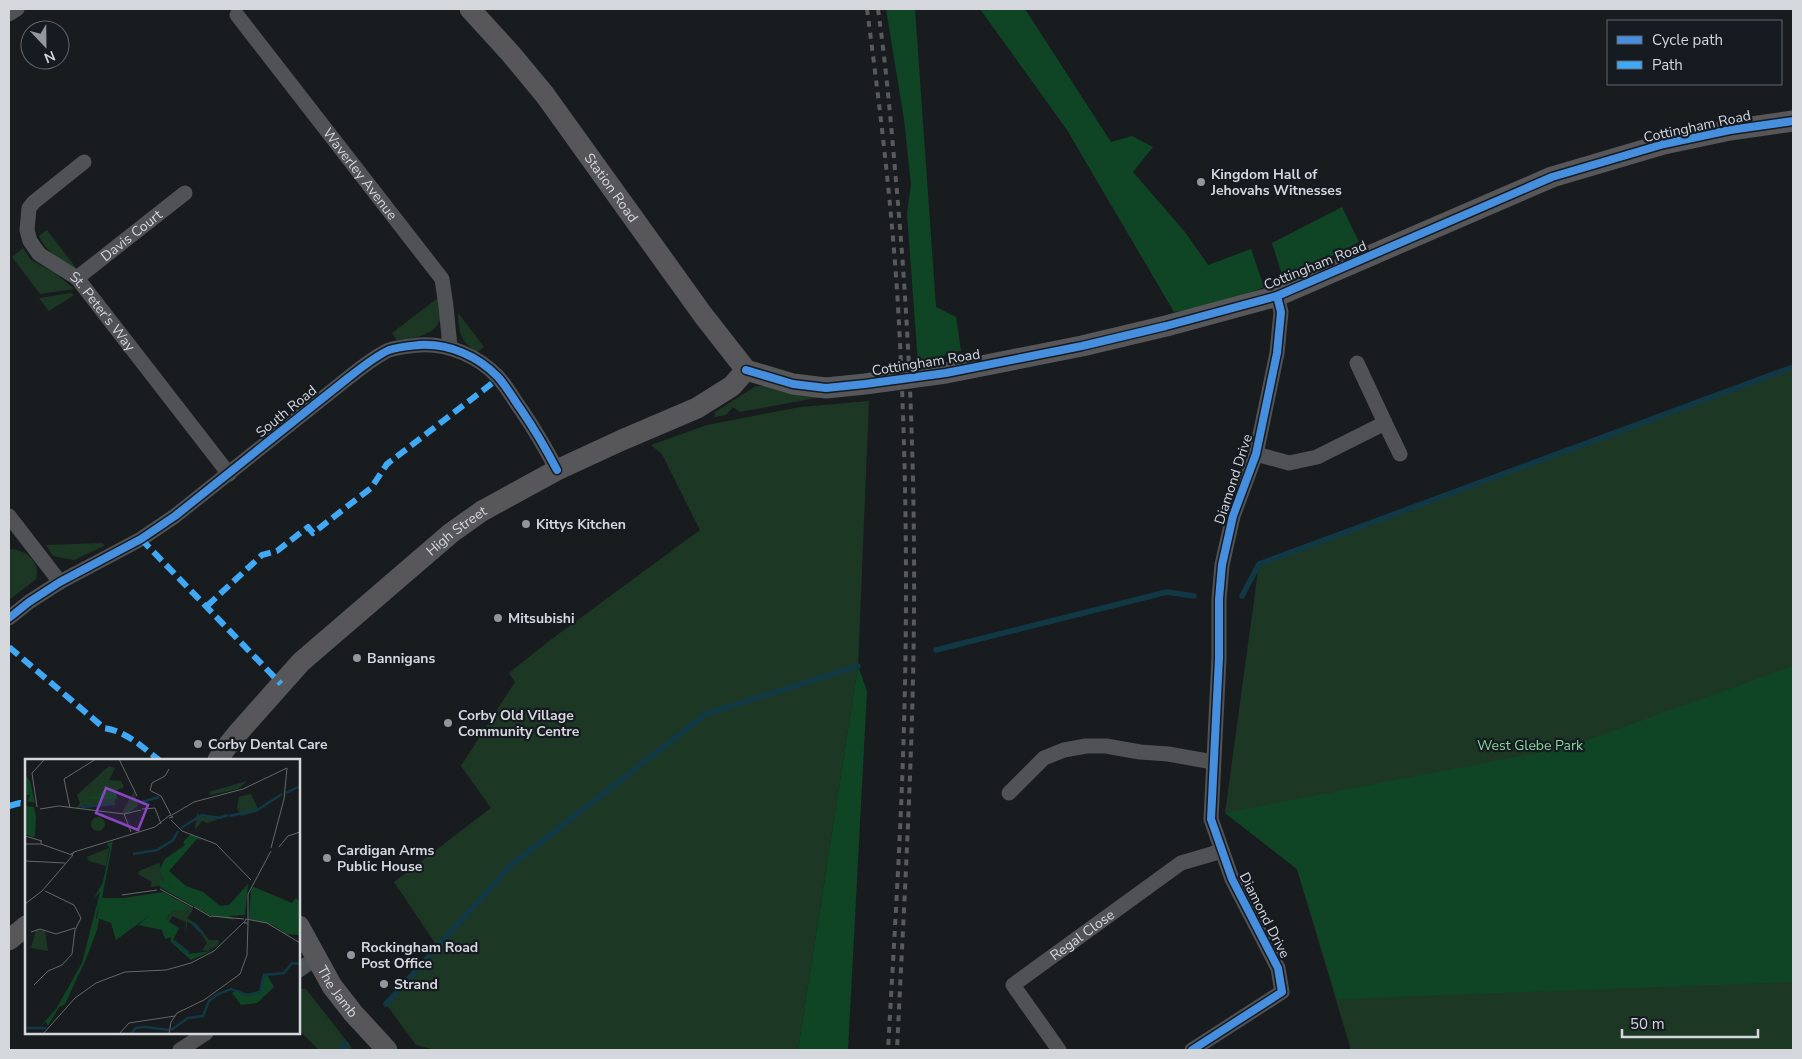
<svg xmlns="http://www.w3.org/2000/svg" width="1802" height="1059" viewBox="0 0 1802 1059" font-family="'Nunito Sans',sans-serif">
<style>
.green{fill:#1c3825}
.forest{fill:#0f4525}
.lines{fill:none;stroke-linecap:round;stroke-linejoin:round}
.stream{stroke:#103845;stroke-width:5.5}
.street{stroke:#505255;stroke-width:15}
.secondary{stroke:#575658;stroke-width:21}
.rail{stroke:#585a5c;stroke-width:4;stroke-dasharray:6 6;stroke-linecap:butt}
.quiet{stroke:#3fa9f5;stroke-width:6;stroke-dasharray:12 6;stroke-linecap:butt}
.cycleway-casing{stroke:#161b22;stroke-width:11}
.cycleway{stroke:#468fdf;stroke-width:8}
.poi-dot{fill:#93969a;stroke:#161b22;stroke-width:2}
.labels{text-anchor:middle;stroke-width:4.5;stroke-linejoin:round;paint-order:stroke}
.street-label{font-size:14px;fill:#d4d7dc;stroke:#161b22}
.poi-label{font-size:14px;font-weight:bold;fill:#d4d7dc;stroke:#161b22;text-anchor:start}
.park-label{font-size:14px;fill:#85d79b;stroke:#161b22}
.inset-river{fill:none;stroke:#103845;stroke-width:2.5}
.inset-road{fill:none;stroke:#64676b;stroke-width:1}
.view{fill:#8846c3;fill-opacity:0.15;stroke:#8846c3;stroke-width:2.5}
.inset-edge{fill:none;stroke:#d4d7dc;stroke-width:2.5}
</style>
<rect width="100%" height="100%" fill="#191c1f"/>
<g class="green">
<path d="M 47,230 L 76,268 L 75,269 C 62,261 45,251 39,236 Z"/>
<path d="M 23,248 L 31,260 L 55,273 L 74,289 L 40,294 L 12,257 Z"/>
<path d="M 71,293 L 74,295 L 49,311 L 39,298 Z"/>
<path d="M 438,298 C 439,304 441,313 440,319 C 435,337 411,338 397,340 L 392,333 Z"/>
<path d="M 458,313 L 484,347 L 477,352 C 460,342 459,332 458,313 Z"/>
<path d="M 1793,367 L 1793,1050 L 1351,1050 L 1297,869 L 1225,813 L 1259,564 Z"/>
<path d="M 756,386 L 763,386 L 821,397 L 740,412 L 733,407 L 726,415 L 714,417 L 715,412 Z"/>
<path d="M 869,401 L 858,666 L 798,1050 L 436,1050 L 416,1045 L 386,1004 L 437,946 L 394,882 L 491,808 L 461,766 L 515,682 L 509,673 L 549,641 L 700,530 L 662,454 L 651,445 L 707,425 L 800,407 Z"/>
<path d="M 103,543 L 104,546 L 74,560 L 53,556 L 46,545 Z"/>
<path d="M 13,549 C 28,552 40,562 36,579 L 9,600 L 9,550 Z"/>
<path d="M 299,988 L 306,989 L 352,1048 L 349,1050 L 319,1050 L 299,1030 Z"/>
</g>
<g class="forest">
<path d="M 886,9 L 915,9 L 936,307 L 956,317 L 961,351 L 948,352 L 940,360 L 918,364 L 907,213 L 911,185 L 904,119 Z"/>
<path d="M 980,9 L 1025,9 L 1111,142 L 1132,136 L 1153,147 L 1133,172 L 1185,232 L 1208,265 L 1251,249 L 1264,287 L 1219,305 L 1174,312 L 1067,130 Z"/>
<path d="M 1342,207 L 1359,242 L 1284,281 L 1272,243 Z"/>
<path d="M 858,666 L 867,691 L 848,1050 L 798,1050 Z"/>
<path d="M 1793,666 L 1793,982 L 1337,999 L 1297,869 L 1225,813 L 1568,747 Z"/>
</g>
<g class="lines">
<g class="stream">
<path d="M 1242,596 L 1259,564 L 1793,367"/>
<path d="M 936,650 L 1167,592 L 1194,596"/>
<path d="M 386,1004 L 510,866 L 706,714 L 858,666"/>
<path d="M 340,1050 L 346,1044"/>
</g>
<g class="street">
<path d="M 9,14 L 17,9"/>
<path id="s1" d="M 237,15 L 442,279 L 446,306 L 450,347"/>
<path id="s2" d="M 84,162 L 34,202 L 29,208 L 27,230 L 30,241 L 39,254 L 77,278 L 229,474"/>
<path id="s3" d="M 77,278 L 185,193"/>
<path d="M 1385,423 L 1400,454"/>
<path d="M 1256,454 L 1289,463 L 1317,457 L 1385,423 L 1357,363"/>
<path d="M 9,516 L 60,582"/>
<path d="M 9,618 L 29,602 L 60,582 L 141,539 L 175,516 L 348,378 C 361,368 374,357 389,350 C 398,347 410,346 419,345 C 448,343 478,356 498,377 C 507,387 514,400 522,411 C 535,430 546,449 557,470"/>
<path d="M 1009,793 L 1044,758 L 1064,750 L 1086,746 L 1106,746 L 1140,752 L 1168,754 L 1213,762"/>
<path d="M 299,970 L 316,958"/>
<path d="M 180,1050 L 206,1033"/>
<path id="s4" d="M 1059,1050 L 1013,985 L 1181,863 L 1222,851"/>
<path d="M 1192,1050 L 1282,992 L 1278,968 L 1232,879 L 1211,819 L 1219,658 L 1219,599 L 1222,565 L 1233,516 L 1256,454 L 1277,353 L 1281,312 L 1277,296"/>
</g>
<g class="secondary">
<path id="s5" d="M 470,9 L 511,54 L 545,95 L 703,315 L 746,370"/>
<path d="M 746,370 L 793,384 L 826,388 L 865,384 L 946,373 L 1082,346 L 1166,326 L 1277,296 L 1552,177 L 1664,144 L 1730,130 L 1793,121"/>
<path id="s6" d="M 218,760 L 225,749 L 237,734 L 301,662 L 451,533 L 482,511 L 557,470 L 622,440 L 697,408 L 732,386 L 746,370"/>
<path id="s7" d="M 299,926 L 332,986 L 353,1013 L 387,1050"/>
<path d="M 9,940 L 26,926"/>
</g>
<g class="rail">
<path d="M 867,9 C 880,108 892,207 898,306 C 906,445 908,586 904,725 C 901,834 894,942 888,1050"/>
<path d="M 878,9 C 886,66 891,123 896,181 C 909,323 915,467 914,610 C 913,757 904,904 897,1050"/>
</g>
<g class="quiet">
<path d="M 141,539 L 281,684"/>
<path d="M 207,606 L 262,555 L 277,551 L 308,527 L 313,533 L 371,488 L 387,464 L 499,378"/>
<path d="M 9,647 L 104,728 C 126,731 142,747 159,760"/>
<path d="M 9,806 L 20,803 L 26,804"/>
</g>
<defs>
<g id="cycleway">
<path d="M 746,370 L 793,384 L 826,388 L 865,384 L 946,373 L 1082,346 L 1166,326 L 1277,296 L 1552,177 L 1664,144 L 1730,130 L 1793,121"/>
<path d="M 9,618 L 29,602 L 60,582 L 141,539 L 175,516 L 348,378 C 361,368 374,357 389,350 C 398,347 410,346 419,345 C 448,343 478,356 498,377 C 507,387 514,400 522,411 C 535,430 546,449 557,470"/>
<path d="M 1192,1050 L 1282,992 L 1278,968 L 1232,879 L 1211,819 L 1219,658 L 1219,599 L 1222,565 L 1233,516 L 1256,454 L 1277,353 L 1281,312 L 1277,296"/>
</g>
</defs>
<use href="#cycleway" class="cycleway-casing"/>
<use href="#cycleway" class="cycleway"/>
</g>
<g class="poi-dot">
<circle cx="1201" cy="182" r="5"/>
<circle cx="526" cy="524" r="5"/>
<circle cx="498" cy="618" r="5"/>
<circle cx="357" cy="658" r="5"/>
<circle cx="448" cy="723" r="5"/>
<circle cx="198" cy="744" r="5"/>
<circle cx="327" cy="858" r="5"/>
<circle cx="351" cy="955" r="5"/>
<circle cx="384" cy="984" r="5"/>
</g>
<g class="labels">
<g class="street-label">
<text transform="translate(1697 126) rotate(-12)" y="5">Cottingham Road</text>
<text dy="5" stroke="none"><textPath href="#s1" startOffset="201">Waverley Avenue</textPath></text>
<text dy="5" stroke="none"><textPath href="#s5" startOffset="228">Station Road</textPath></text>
<text dy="5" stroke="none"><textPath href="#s3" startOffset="69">Davis Court</textPath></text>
<text transform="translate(1315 265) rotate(-22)" y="5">Cottingham Road</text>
<text dy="5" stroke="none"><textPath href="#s2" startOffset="208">St. Peter's Way</textPath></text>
<text transform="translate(926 362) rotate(-9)" y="5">Cottingham Road</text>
<text transform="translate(286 411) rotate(-39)" y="5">South Road</text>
<text transform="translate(1233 479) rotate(-72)" y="5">Diamond Drive</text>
<text dy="5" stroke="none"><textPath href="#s6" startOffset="332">High Street</textPath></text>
<text transform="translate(1265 915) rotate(63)" y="5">Diamond Drive</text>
<text dy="5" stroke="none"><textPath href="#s4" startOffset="165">Regal Close</textPath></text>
<text dy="5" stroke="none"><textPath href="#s7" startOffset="76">The Jamb</textPath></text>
</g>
<g class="poi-label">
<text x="1211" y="179">Kingdom Hall of<tspan x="1211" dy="16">Jehovahs Witnesses</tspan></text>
<text x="536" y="529">Kittys Kitchen</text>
<text x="508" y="623">Mitsubishi</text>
<text x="367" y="663">Bannigans</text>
<text x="458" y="720">Corby Old Village<tspan x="458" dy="16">Community Centre</tspan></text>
<text x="208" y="749">Corby Dental Care</text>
<text x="337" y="855">Cardigan Arms<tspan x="337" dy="16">Public House</tspan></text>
<text x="361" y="952">Rockingham Road<tspan x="361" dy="16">Post Office</tspan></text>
<text x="394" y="989">Strand</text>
</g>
<g class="park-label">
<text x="1530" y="750">West Glebe Park</text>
</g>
</g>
<g transform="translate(25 759)">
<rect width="275" height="275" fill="#191c1f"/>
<path d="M 84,7 L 90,9 L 84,21 L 96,22 L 99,28 L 92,31 L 89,46 L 61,46 L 51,50 L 55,44 L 52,36 ZM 222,22 L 213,30 L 185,36 L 184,33 ZM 109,32 L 113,47 L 102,55 L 97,54 ZM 226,35 L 234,52 L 216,57 L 212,49 L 214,38 ZM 172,54 L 175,56 L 200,58 L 182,64 L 177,62 L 170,71 ZM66 65a7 7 0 1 1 14 0a7 7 0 1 1-14 0ZM 84,89 L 81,107 L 64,102 L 62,98 ZM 134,104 L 142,124 L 190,154 L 208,160 L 187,156 L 134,127 L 125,128 L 127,123 L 113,115 L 114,112 ZM 166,147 L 168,151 L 162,159 L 172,165 L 184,181 L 194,181 L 193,186 L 183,192 L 177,191 L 182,184 L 177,176 L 174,178 L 177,175 L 171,167 L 162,163 L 162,167 L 160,172 L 161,163 L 147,157 L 144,163 L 140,160 L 148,152 ZM 11,171 L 20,172 L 23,192 L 6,189 Z" fill="#1c3825"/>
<path d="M 0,15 L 5,22 L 10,44 L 2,42 L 5,36 L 0,36 ZM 80,31 L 91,35 L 92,40 L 62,40 ZM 0,47 L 9,48 L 11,58 L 10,77 L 7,78 L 0,75 ZM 166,75 L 177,81 L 172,80 L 144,112 L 161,127 L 178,133 L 195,147 L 204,146 L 223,125 L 220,156 L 204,157 L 209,161 L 184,156 L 135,128 L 134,120 L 160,138 L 140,123 L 135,110 L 140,100 L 160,86 L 158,83 ZM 88,82 L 77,139 L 99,139 L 138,133 L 164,147 L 161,149 L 165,147 L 163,150 L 148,152 L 140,160 L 154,169 L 148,181 L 164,195 L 186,192 L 166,201 L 146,183 L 146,178 L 140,180 L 137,171 L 113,166 L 125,156 L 91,181 L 86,164 L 72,159 L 74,146 L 71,159 L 74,160 L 72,171 L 61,200 L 40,245 L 34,248 L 23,267 L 21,263 L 16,267 L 31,250 L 57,204 L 75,133 L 69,139 L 78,123 L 85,90 L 82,85 ZM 229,128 L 267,144 L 271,139 L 275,143 L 275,176 L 261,175 L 248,166 L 224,160 L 226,130 ZM 242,216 L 249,228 L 232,244 L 216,246 L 207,234 L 212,231 L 222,237 L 235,234 L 238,219 Z" fill="#0f4525"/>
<path class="inset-river" d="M 261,34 L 275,27M 117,43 L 134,38M 56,48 L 90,45M 204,57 L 232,51 L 257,35M 156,69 L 177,56 L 194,59 L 203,56M 108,95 L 132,91 L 148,81 L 153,72M 166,163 L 177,174M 149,182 L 164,194M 0,269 L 21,269M 146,271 L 163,259 L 178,257 L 184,242 L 193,235 L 206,230 L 222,236 L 235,233 L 239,216 L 259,214 L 267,204 L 275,205M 106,275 L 111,269 L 121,268 L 144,271"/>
<path class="inset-road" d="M 94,0 L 112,37M 125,32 L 127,24 L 140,17 L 144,10M 126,32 L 136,37 L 146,56M 12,48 L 7,14 L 20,0M 45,49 L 39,20 L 71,0M 15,50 L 34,47 L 99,55M 117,50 L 130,49 L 136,65M 147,56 L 169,43 L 218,30 L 262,9 L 259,40 L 246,89M 146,61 L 157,72 L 191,85 L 226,121M 106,73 L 99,55 L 116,51M 0,77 L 17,82M 16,82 L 16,85 L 47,96 L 49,93 L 46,95M 0,85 L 16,85M 254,88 L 263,77 L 275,73M 49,93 L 130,68 L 145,56 L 148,58 L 144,59M 0,102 L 40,104M 135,130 L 168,148M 20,132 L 49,146 L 56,159 L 50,171 L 47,195 L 37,206M 97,136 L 132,131M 0,145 L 17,132 L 48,96M 169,148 L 186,158M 186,157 L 219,160M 223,160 L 223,164 L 219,164 L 221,160 L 242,164 L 275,184M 223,160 L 223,135 L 246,92M 6,173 L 15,170 L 31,175 L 50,169M 9,226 L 23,212 L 37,206M 18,275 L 50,239 L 71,224 L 100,213 L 141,211 L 166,204 L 189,192 L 219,163M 94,275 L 104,264 L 150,257M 144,275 L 146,263 L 152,254 L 179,241 L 215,215 L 222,196 L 223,164"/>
<path class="view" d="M 81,29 L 123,46 L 113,71 L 71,54 Z"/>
<rect width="275" height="275" class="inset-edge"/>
</g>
<rect width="1802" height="1059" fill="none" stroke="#d4d7dc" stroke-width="20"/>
<rect x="1607" y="20" width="175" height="65" fill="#161b22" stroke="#62666c"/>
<rect x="1617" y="36" width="25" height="8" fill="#468fdf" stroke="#62666c"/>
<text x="1652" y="45" font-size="15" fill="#d4d7dc">Cycle path</text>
<rect x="1617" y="61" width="25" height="8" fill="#3fa9f5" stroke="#62666c"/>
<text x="1652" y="70" font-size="15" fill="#d4d7dc">Path</text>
<g transform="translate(45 45) rotate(158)"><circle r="24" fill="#161b22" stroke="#62666c"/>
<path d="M0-4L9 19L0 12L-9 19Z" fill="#93969a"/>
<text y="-8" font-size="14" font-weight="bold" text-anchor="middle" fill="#d4d7dc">N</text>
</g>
<path d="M1622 1029v8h136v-8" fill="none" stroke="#d4d7dc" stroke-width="2.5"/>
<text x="1630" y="1029" font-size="15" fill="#d4d7dc" stroke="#161b22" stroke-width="4" paint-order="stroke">50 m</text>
</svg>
